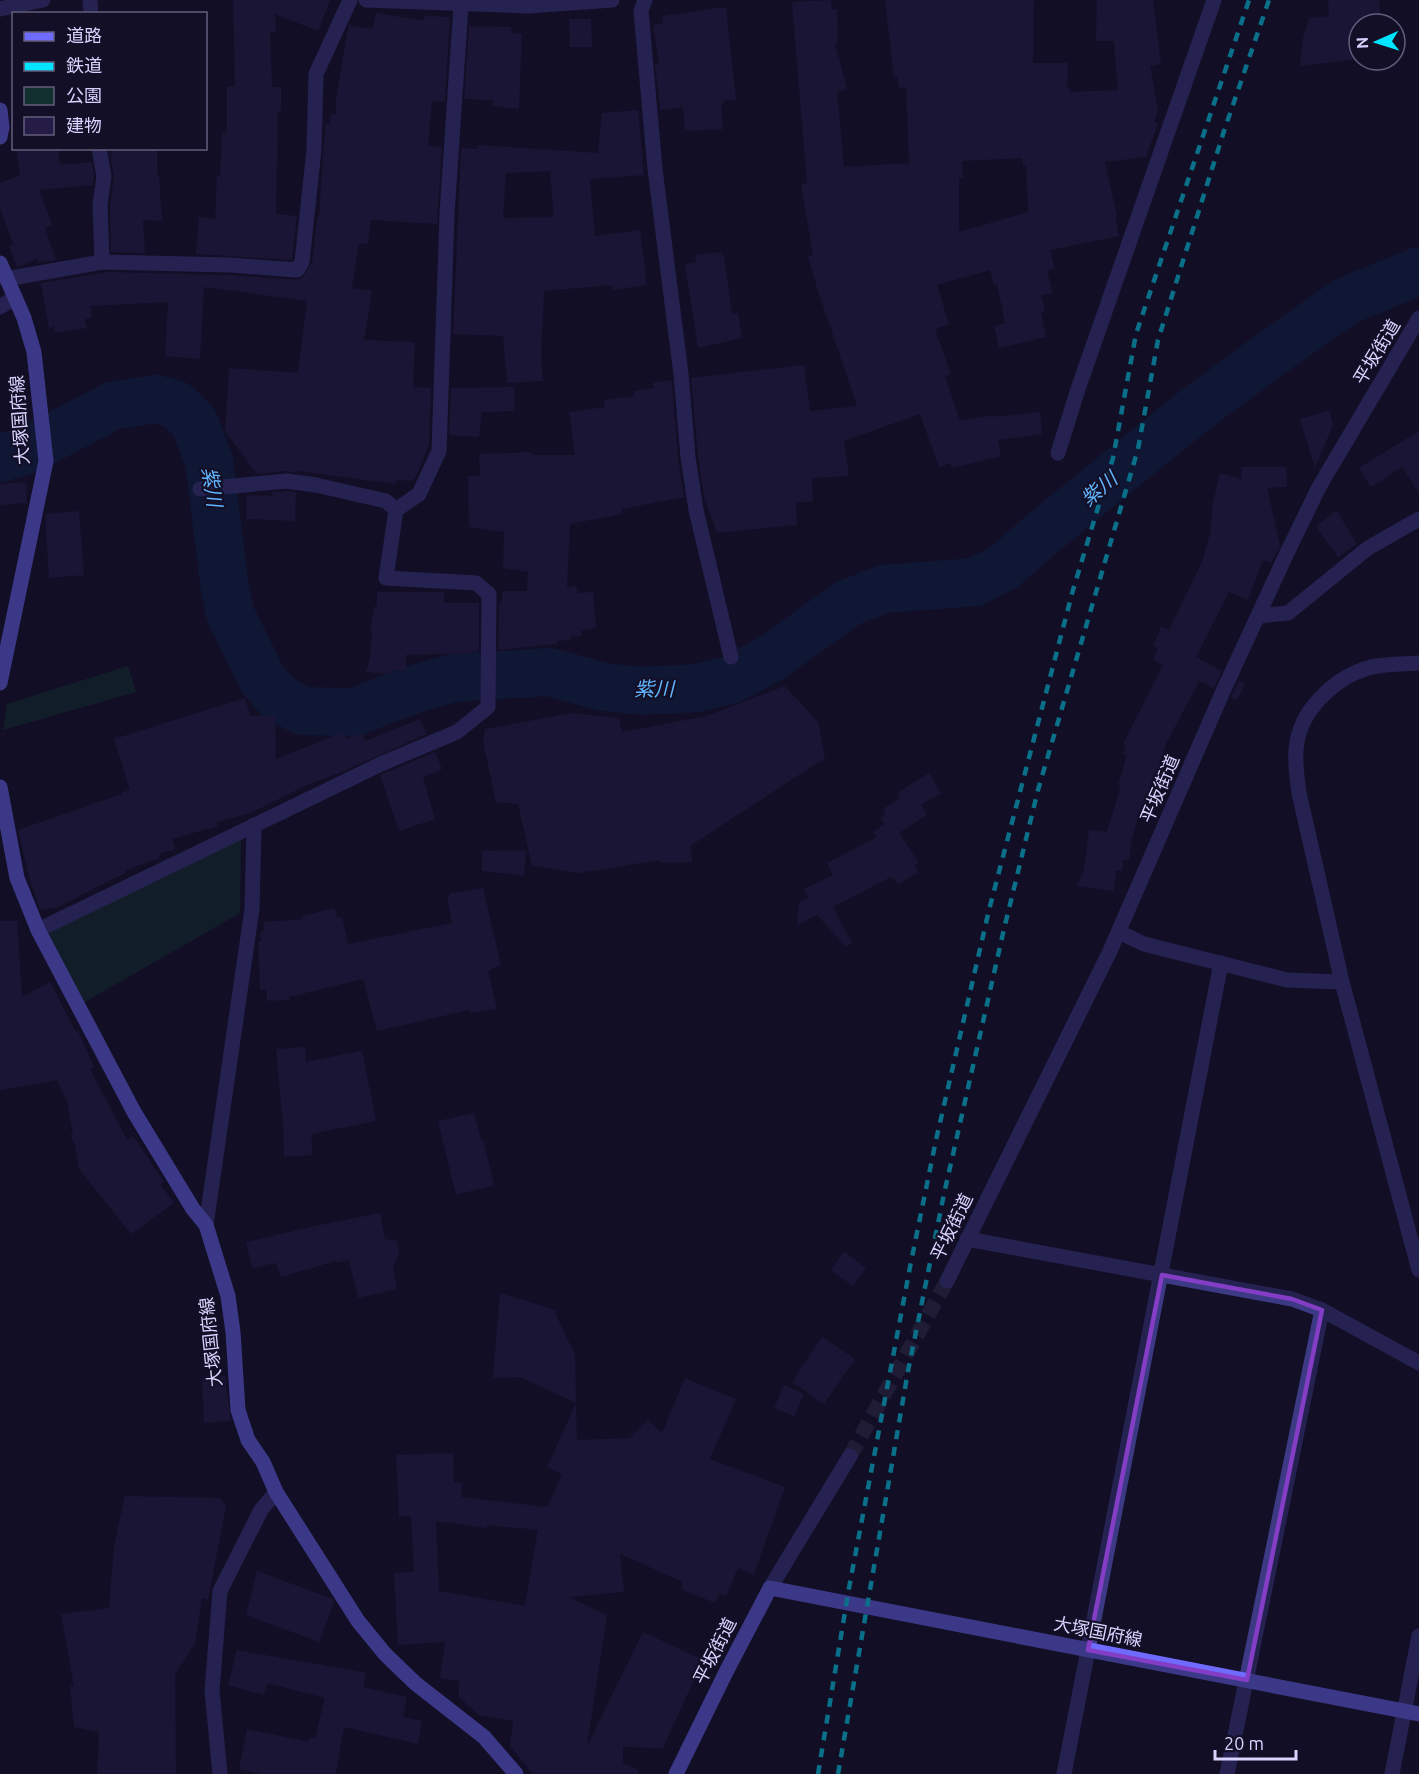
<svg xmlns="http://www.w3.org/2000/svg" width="1419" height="1774" viewBox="0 0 1419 1774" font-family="Ubuntu,'Noto Sans JP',sans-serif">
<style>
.green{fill:#12302f}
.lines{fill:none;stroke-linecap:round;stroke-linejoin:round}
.river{stroke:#0c2248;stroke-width:48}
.building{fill:#241b47;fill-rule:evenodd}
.tertiary-tunnel{stroke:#312d47;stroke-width:15;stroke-dasharray:15 8;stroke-linecap:butt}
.minor{stroke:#3d3a85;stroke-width:15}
.tertiary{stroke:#3d3a85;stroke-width:15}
.secondary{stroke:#6f6bff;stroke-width:15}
.rail{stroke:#00e5ff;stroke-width:4.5;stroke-dasharray:9 8;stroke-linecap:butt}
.marked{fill:none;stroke:#843dc5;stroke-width:4.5;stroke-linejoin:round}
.labels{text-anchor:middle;stroke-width:4.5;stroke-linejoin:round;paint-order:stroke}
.street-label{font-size:18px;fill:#d9d4ff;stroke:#130f26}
.water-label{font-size:20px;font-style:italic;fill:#62b6ff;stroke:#130f26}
</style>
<rect width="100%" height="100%" fill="#130f26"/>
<g class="green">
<path d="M 128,666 L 136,692 L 3,730 L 7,704 Z"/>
<path d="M 241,839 L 240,913 L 83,1003 L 47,932 Z"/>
</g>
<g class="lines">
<path class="river" d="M 0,458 L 28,450 L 112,406 L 156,399 L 177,405 L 194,422 L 209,461 L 225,590 L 230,613 L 263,680 L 279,698 L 302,711 L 354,712 L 415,689 L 453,678 L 549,672 L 605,687 L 641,691 L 698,688 L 730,680 L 770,659 L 848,603 L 884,589 L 975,582 L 1003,568 L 1044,532 L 1191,413 L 1261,361 L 1346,301 L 1419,271"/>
</g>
<g class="building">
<path d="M 233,0 L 330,0 L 318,31 L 275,14 L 276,32 L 270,33 L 272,87 L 281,87 L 281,111 L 278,111 L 276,214 L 297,216 L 292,260 L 196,254 L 199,217 L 215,219 L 217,176 L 220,176 L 222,133 L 227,133 L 227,86 L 235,87 Z"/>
<path d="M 831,0 L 832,9 L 837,9 L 838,43 L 835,43 L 847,89 L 837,92 L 844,167 L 909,163 L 906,87 L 899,88 L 898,77 L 894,78 L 885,0 L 1034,0 L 1033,63 L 1068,63 L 1067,89 L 1070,89 L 1070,92 L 1118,90 L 1114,44 L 1113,41 L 1096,41 L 1097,0 L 1153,0 L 1161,64 L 1150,66 L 1158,110 L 1154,122 L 1158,123 L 1146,157 L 1105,162 L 1117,216 L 1115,217 L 1119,236 L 1050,250 L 1055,269 L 1047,271 L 1053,293 L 1041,295 L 1045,311 L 1041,312 L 1046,337 L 999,348 L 994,326 L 1005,323 L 997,284 L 994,285 L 990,270 L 937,285 L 949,324 L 935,329 L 951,374 L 945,376 L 960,421 L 995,415 L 996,417 L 1040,412 L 1042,434 L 998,440 L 1001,456 L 952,468 L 950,463 L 939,467 L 920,414 L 844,441 L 849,476 L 812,478 L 813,501 L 796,503 L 797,525 L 717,533 L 704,497 L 698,456 L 691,378 L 804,365 L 810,411 L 857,406 L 817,288 L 808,256 L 813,255 L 801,184 L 807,183 L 792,2 ZM 1022,158 L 1023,166 L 1026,166 L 1028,212 L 959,232 L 959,178 L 963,178 L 962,161 Z"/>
<path d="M 1328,0 L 1379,0 L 1381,24 L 1359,24 L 1359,59 L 1300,66 L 1303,38 L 1309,18 L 1329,16 Z"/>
<path d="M 716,8 L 726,8 L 736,100 L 723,101 L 724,104 L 721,104 L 723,129 L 685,131 L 683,107 L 660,110 L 655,64 L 659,64 L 653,25 L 663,23 L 663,16 Z"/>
<path d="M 376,13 L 424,21 L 424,17 L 429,16 L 450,17 L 445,102 L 432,101 L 428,146 L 442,147 L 437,224 L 371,220 L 368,244 L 359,243 L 352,288 L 372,291 L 364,340 L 415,342 L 413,387 L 431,388 L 429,444 L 416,477 L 412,481 L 396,480 L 395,484 L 298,471 L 297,473 L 286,471 L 257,474 L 225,431 L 229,368 L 298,373 L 307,301 L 204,287 L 200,359 L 165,356 L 168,302 L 90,306 L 92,318 L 85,319 L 87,328 L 55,333 L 54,326 L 49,328 L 41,283 L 108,272 L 230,275 L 296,280 L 302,278 L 312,263 L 317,217 L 319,217 L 325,124 L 330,124 L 331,114 L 336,115 L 336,100 L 348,28 L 349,25 L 373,29 Z"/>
<path d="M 569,19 L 591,19 L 592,47 L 570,47 Z"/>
<path d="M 469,26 L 511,27 L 512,33 L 522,34 L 519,109 L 493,106 L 493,100 L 464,99 Z"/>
<path d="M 638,110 L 644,175 L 591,179 L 590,182 L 595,236 L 640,230 L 647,285 L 613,290 L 612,285 L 544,291 L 541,358 L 543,381 L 507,383 L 503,336 L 453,334 L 461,148 L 478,149 L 478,145 L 598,153 L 602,113 ZM 550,171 L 554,217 L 503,218 L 506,173 Z"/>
<path d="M 16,148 L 58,148 L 60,165 L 92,162 L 94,176 L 93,185 L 39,190 L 52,225 L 45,228 L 56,260 L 38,263 L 37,259 L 17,267 L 9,246 L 13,244 L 0,208 L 0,183 L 20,175 Z"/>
<path d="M 112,148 L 157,148 L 157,175 L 159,175 L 162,221 L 143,220 L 145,253 L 111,252 L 110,206 L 114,177 L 111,160 Z"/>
<path d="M 721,252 L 721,255 L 724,255 L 732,314 L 738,313 L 742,338 L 698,348 L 685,264 L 696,262 L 695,255 Z"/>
<path d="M 672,380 L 678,458 L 684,497 L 621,509 L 622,514 L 570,524 L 567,588 L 576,586 L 578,593 L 593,592 L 596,628 L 581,630 L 582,636 L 571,637 L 571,640 L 557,641 L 557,644 L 498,650 L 499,603 L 502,603 L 502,591 L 527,591 L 528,572 L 503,568 L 504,532 L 469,527 L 468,476 L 480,476 L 479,454 L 532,452 L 532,455 L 575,455 L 569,412 L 605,407 L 604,400 L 634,396 L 634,391 L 654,388 L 653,383 Z"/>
<path d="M 514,387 L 515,411 L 482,412 L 479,437 L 449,435 L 451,388 Z"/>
<path d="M 1329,410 L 1333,425 L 1315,468 L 1300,419 Z"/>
<path d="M 1419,431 L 1419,493 L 1402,467 L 1371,487 L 1359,468 Z"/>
<path d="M 1242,467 L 1286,467 L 1287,487 L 1267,488 L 1280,546 L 1271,563 L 1263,560 L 1248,600 L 1229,592 L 1196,657 L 1222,671 L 1214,688 L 1199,681 L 1166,744 L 1143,816 L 1139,815 L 1132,838 L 1129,860 L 1123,860 L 1122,871 L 1116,871 L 1114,891 L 1077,886 L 1084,870 L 1089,830 L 1107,832 L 1121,786 L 1118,785 L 1127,755 L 1123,754 L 1126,745 L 1123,744 L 1163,665 L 1153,660 L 1158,648 L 1153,646 L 1161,627 L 1169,630 L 1202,562 L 1210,534 L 1213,502 L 1220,473 L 1241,479 Z"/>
<path d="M 26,482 L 27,503 L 0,505 L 0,484 Z"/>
<path d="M 287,491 L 296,492 L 295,523 L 293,521 L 246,519 L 247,495 L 274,496 L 271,492 Z"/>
<path d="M 1336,510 L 1357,544 L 1338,557 L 1316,527 Z"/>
<path d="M 79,511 L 84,575 L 49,578 L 45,514 Z"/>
<path d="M 377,592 L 444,592 L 444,603 L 479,603 L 479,651 L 470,653 L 406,655 L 406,670 L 393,670 L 393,674 L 366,672 L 370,659 L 372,630 L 370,630 L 375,606 L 377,606 Z"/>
<path d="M 1239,680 L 1245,684 L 1237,700 L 1231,697 Z"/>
<path d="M 785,686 L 818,722 L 825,758 L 690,846 L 693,862 L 660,863 L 659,860 L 579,873 L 532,866 L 518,804 L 496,802 L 483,741 L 485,729 L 572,713 L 619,718 L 622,732 L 706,716 Z"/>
<path d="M 245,698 L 250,716 L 275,715 L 276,759 L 344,732 L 346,739 L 362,733 L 365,741 L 420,719 L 427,734 L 344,771 L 305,786 L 251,813 L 217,822 L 218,826 L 172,839 L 175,849 L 159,854 L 160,858 L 125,870 L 125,873 L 56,908 L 40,910 L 29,877 L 18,830 L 122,794 L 122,792 L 130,790 L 114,739 Z"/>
<path d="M 435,752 L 442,769 L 423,777 L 435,819 L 399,831 L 380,775 Z"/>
<path d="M 929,773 L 941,793 L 921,805 L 927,815 L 899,833 L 919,863 L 914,865 L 918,872 L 898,885 L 894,878 L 893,879 L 891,877 L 833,907 L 852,943 L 846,947 L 817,915 L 797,925 L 799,902 L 808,897 L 804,889 L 833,875 L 827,863 L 877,837 L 874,832 L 885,824 L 880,818 L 886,814 L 883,809 L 900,798 L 897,793 Z"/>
<path d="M 526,850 L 524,876 L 482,871 L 482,851 Z"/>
<path d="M 483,888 L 501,965 L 488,971 L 497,1009 L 470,1013 L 469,1010 L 377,1031 L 363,979 L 289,997 L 290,1000 L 267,1001 L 267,989 L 260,990 L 258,942 L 261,942 L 260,931 L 264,931 L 263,922 L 303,919 L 302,916 L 335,908 L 337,918 L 342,917 L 348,944 L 452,923 L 447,897 L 450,896 L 450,893 Z"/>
<path d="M 0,921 L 17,921 L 22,997 L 50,982 L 76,1032 L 78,1031 L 94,1067 L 90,1069 L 127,1140 L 133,1136 L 164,1182 L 160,1184 L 174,1203 L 131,1234 L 79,1169 L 75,1145 L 70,1135 L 73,1134 L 67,1101 L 57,1080 L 0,1090 Z"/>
<path d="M 305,1047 L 306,1062 L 362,1051 L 376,1121 L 311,1134 L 313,1155 L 284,1157 L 283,1125 L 276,1049 Z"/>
<path d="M 474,1113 L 481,1140 L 483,1139 L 494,1185 L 456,1195 L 438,1121 Z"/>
<path d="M 380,1213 L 385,1239 L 397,1241 L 399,1254 L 393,1266 L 397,1289 L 358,1298 L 349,1260 L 336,1263 L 336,1261 L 281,1277 L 276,1263 L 252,1268 L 246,1242 L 315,1226 Z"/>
<path d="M 844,1251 L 866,1268 L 853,1286 L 831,1270 Z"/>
<path d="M 500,1293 L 556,1310 L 556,1315 L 575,1355 L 576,1403 L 520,1377 L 493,1378 Z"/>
<path d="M 822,1337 L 855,1359 L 824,1404 L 792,1382 Z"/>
<path d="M 225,1376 L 231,1421 L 204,1423 L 202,1377 Z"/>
<path d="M 685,1378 L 736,1399 L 710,1459 L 785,1487 L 754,1574 L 738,1568 L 726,1596 L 719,1594 L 715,1603 L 681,1589 L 683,1582 L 620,1554 L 624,1592 L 569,1597 L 607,1615 L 587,1746 L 643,1632 L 703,1660 L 663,1748 L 623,1747 L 623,1764 L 638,1769 L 638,1774 L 533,1774 L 510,1746 L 513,1721 L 479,1715 L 459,1697 L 459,1681 L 440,1678 L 445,1642 L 398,1645 L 394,1573 L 414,1572 L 411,1516 L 399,1517 L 396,1455 L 453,1453 L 454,1482 L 463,1483 L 461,1497 L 547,1507 L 562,1474 L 547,1467 L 576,1403 L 577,1440 L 630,1438 L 648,1420 L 662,1433 ZM 436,1521 L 487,1528 L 487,1525 L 538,1530 L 525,1606 L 439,1591 Z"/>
<path d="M 784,1385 L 804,1394 L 794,1416 L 774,1408 Z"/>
<path d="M 125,1496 L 220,1498 L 226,1506 L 208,1600 L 202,1598 L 195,1643 L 175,1675 L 176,1774 L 97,1774 L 99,1732 L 74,1727 L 70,1686 L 74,1686 L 61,1614 L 109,1608 L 114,1546 Z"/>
<path d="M 257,1571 L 333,1599 L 334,1602 L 319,1642 L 246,1615 Z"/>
<path d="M 237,1650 L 366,1673 L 363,1687 L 407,1697 L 403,1717 L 422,1721 L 418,1744 L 344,1727 L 336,1774 L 263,1774 L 239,1769 L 247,1729 L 308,1742 L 309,1738 L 315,1739 L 325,1698 L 267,1683 L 264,1695 L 228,1685 Z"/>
</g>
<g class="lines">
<path class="tertiary-tunnel" d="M 850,1456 L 947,1281"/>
<g class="minor">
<path d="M 90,0 L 91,14"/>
<path d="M 366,0 L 528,6 L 612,0"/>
<path d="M 645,0 L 641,11 L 655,169 L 681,374 L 688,457 L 696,510 L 731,657"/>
<path d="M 0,9 L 43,0"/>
<path d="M 99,148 L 104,176 L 100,205 L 102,262"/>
<path d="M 6,279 L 102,262 L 230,265 L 297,270 L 302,262 L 314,150 L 316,74 L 350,0"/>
<path d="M 0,307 L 14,298"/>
<path d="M 1058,453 L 1078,389 L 1214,0"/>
<path d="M 200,489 L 287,481 L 316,485 L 386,501 L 396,510"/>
<path d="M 1258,616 L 1288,613 L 1368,548 L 1419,519"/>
<path d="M 1419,663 C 1405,664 1391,664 1377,666 C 1341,672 1303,706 1297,742 C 1294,759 1297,776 1299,793 L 1342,982 L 1419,1270"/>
<path d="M 38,930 L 381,764 L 457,732 L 488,707 L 489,594 L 476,583 L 386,578 L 396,510 L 419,494 L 439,451 L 447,214 L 461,5"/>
<path d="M 1119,932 L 1144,944 L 1287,980 L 1342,982"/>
<path d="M 206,1225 L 252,909 L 254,825"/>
<path d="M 967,1239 L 1292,1299 L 1322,1310 L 1419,1363"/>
<path d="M 220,1774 L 212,1691 L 220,1591 L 261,1510 L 276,1492"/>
<path d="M 1064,1774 L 1221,963"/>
<path d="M 1227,1774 L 1322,1310"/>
<path d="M 1392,1774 L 1419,1636"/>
</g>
<g class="tertiary">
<path d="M 947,1281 L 1110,951 L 1224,689 L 1286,555 L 1319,487 L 1419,318"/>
<path d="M 770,1588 L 850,1456"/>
</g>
<g class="secondary">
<path d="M 0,110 L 2,127 L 0,137"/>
<path d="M 0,263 L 24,318 L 34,352 L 46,461 L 0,683"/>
<path d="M 0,787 L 17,878 L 38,930 L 134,1112 L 193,1209 L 206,1225 L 228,1296 L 233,1332 L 238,1410 L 248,1440 L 263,1462 L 276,1492 L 358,1621 L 385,1654 L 415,1683 L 484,1737 L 516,1774"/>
<path d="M 676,1774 L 726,1672 L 770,1588 L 1419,1714"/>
</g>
<g class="rail">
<path d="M 818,1774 L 849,1588 L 911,1262 L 936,1140 L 989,910 L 1073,590 L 1113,458 L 1136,334 L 1249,0"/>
<path d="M 838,1774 L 908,1371 L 944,1194 L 1004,929 L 1038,790 L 1138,449 L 1158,340 L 1224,131 L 1269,0"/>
</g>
</g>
<path d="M0 0H1419V1774H0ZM 1162,1275 L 1292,1299 L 1322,1310 L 1247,1680 L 1088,1650 Z" fill="#130f26" fill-opacity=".55" fill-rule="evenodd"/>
<path class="marked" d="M 1162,1275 L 1292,1299 L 1322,1310 L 1247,1680 L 1088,1650 Z"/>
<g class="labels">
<g class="street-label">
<text transform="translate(1377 352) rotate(-59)" y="6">平坂街道</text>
<text transform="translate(20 420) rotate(-94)" y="6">大塚国府線</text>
<text transform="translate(1160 789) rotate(-67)" y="6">平坂街道</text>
<text transform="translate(952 1227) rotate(-64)" y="6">平坂街道</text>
<text transform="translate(211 1342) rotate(-96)" y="6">大塚国府線</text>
<text transform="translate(1098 1632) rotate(11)" y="6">大塚国府線</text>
<text transform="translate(715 1651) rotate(-63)" y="6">平坂街道</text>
</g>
<g class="water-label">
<text transform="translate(212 487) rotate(81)" y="7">紫川</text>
<text transform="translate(1099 489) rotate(-40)" y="7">紫川</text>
<text x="654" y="696">紫川</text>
</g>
</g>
<rect x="12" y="12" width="195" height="138" fill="#130f26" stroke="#625e7d" stroke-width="1.5"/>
<rect x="24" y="32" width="30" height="9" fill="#6f6bff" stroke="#625e7d" stroke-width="1.5"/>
<text x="66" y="42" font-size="18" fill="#d9d4ff">道路</text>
<rect x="24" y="62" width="30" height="9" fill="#00e5ff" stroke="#625e7d" stroke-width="1.5"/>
<text x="66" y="72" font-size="18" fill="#d9d4ff">鉄道</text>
<rect x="24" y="87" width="30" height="18" fill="#12302f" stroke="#625e7d" stroke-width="1.5"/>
<text x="66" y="102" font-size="18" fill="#d9d4ff">公園</text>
<rect x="24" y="117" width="30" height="18" fill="#241b47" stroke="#625e7d" stroke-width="1.5"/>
<text x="66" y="132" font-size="18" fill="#d9d4ff">建物</text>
<g transform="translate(1377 42) rotate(267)"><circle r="28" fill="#130f26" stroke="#625e7d" stroke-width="1.5"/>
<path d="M0-4.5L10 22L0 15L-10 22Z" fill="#00e5ff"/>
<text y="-9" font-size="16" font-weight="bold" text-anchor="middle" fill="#d9d4ff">N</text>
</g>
<path d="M1215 1750v9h81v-9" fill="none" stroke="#d9d4ff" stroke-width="3"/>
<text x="1224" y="1750" font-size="18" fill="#d9d4ff" stroke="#130f26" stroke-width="4.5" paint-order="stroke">20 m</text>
</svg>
